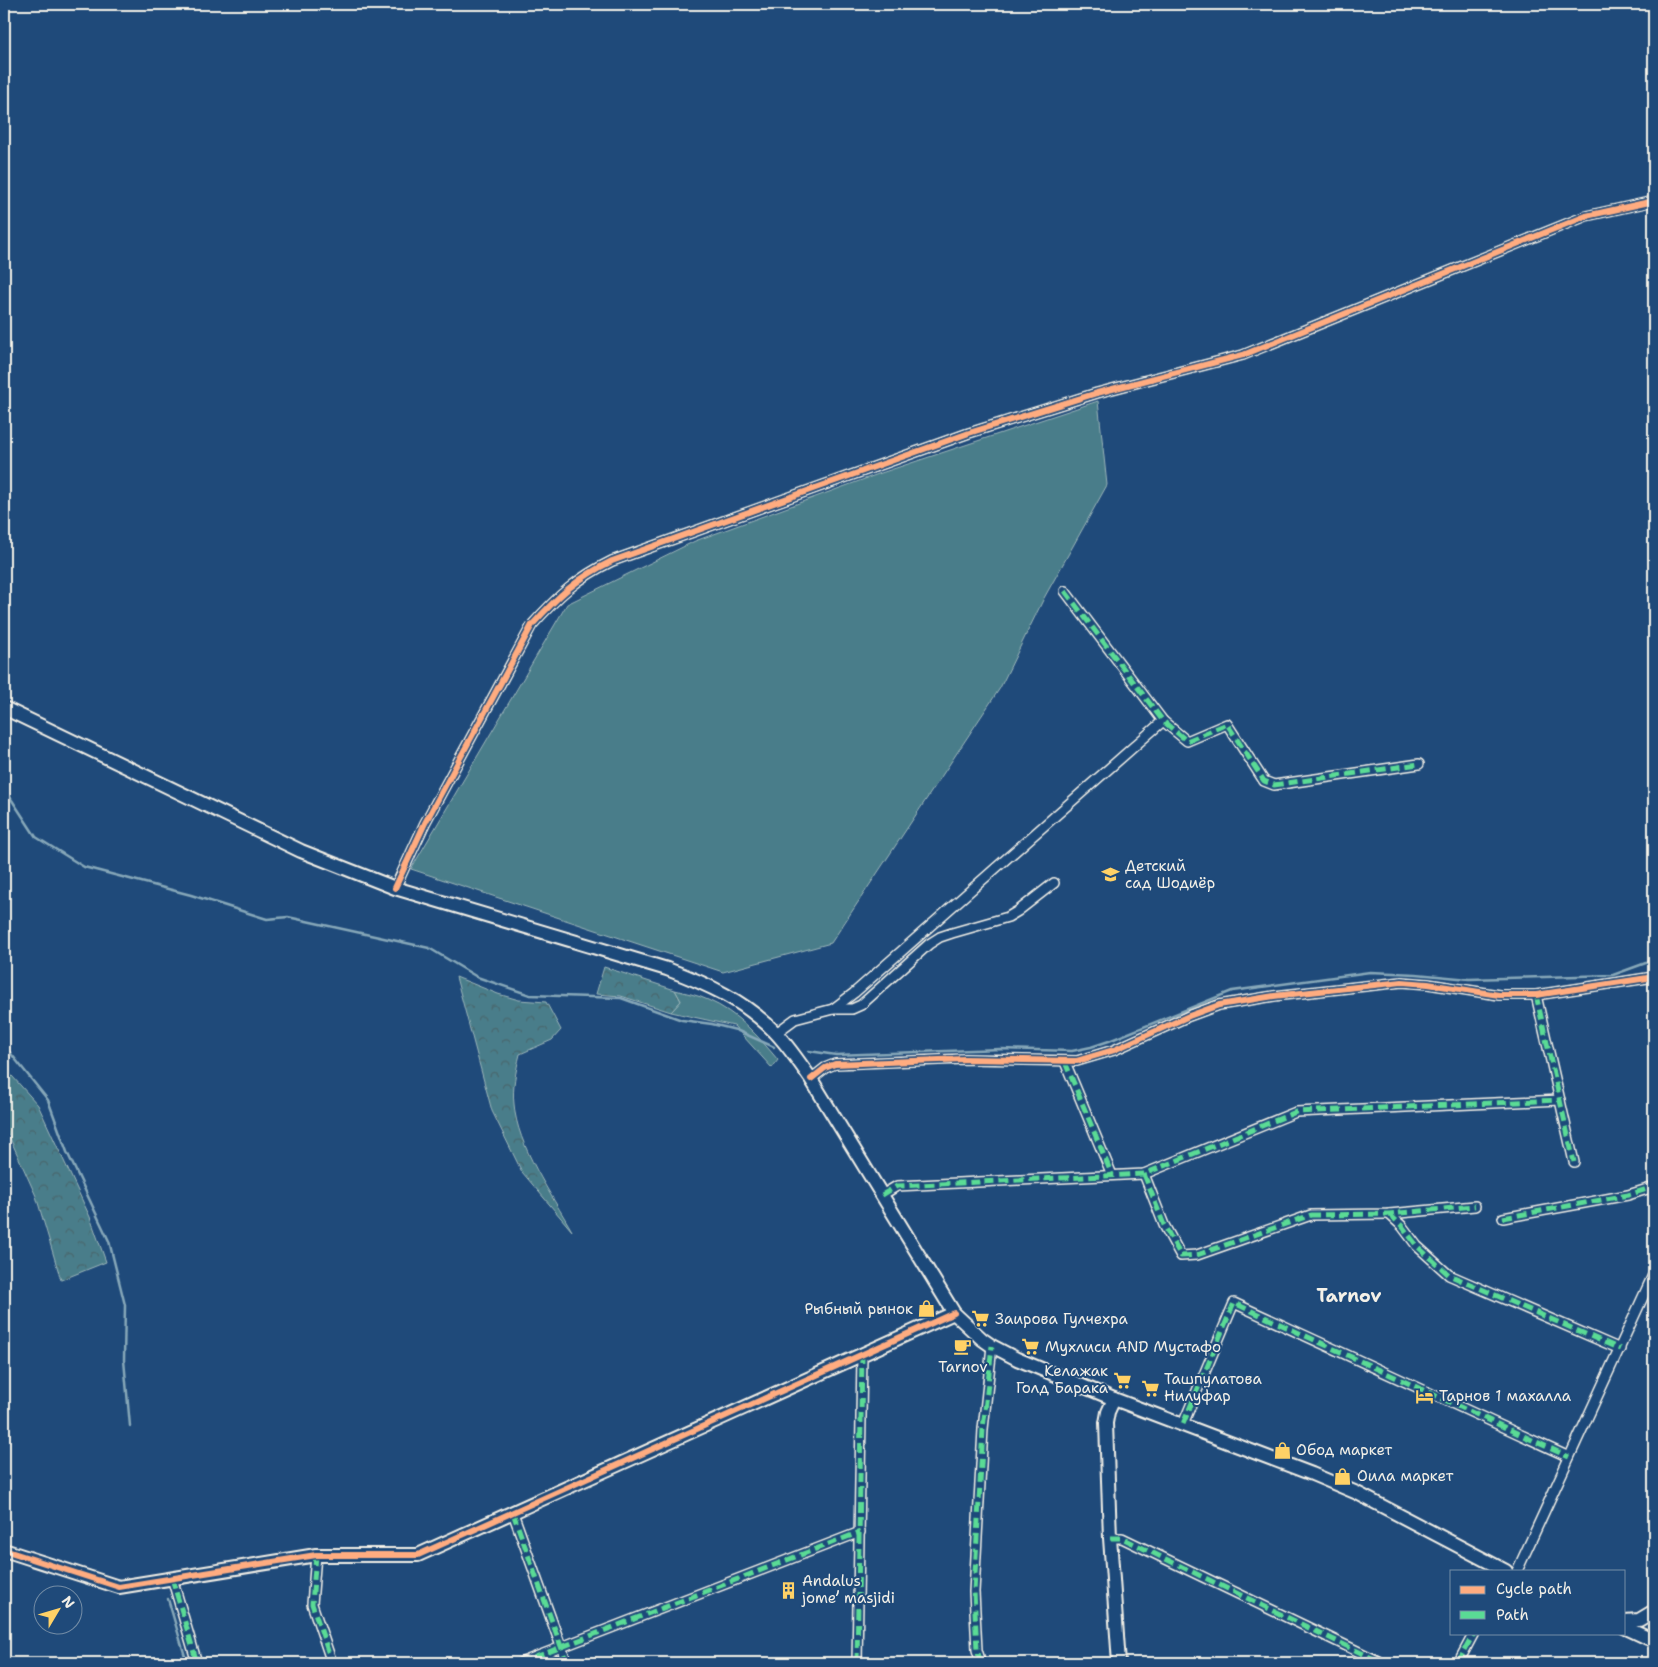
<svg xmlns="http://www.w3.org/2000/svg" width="1658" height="1667" viewBox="0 0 1658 1667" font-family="'Shantell Sans',sans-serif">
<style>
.green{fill:#497d8a;stroke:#9eb7b9}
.forest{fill:url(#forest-crowns);stroke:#9eb7b9}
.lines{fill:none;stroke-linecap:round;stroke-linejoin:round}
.stream{stroke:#87a8b9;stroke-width:2.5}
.street-casing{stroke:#f4f1e8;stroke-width:12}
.secondary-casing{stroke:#f4f1e8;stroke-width:16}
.street{stroke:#1f4a7a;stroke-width:9}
.secondary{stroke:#1f4a7a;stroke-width:12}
.quiet{stroke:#5adb95;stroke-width:5;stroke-dasharray:10 5;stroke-linecap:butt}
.cycleway-casing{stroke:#1f4a7a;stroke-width:9}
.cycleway{stroke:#ffac80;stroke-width:6}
.labels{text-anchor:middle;stroke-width:4;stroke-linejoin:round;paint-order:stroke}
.poi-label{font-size:15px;fill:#f4f1e8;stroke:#1f4a7a;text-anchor:start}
.quarter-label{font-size:18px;font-weight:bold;fill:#f4f1e8;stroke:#1f4a7a}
</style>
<defs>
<pattern id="forest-crowns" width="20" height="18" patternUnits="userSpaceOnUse" patternTransform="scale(1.25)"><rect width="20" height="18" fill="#497d8a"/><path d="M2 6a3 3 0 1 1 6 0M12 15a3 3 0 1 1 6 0" fill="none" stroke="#49656b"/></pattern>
</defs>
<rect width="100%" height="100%" fill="#1f4a7a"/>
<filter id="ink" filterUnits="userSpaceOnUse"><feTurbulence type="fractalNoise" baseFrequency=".02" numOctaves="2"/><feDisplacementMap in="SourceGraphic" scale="10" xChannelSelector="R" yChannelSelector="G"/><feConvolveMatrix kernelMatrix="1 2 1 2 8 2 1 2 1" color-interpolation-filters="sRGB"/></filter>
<g filter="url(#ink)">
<g class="green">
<path d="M 1098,401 L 1107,485 L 1044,598 L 1000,688 L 831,943 L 723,972 L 411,869 L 567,604 L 695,541 L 881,473 Z"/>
<path d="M 675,990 C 686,993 698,995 708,1000 C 738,1013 758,1036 778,1060 L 772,1068 L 734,1026 L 671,1012 L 681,1001 Z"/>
</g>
<g class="forest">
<path d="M 604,967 L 675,990 L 681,1001 L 671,1012 L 621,996 L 596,994 Z"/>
<path d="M 456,977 L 498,994 L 519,1000 L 546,1002 L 561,1030 L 552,1040 L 520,1054 C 516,1071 512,1088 514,1104 C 517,1146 552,1195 572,1231 L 522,1172 L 492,1111 Z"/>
<path d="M 4,1067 L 38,1105 L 90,1217 L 106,1262 L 61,1280 L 36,1196 L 4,1125 Z"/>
</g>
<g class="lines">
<g class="stream">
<path d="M 4,788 L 36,837 L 84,867 L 191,895 L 267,919 L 288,917 L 429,948 L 477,977 L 530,995 L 621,998 L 682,1020 L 712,1024 L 736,1030 L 774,1047"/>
<path d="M 4,1045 L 48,1100 L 67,1152 L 109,1241 L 125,1305 L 124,1360 L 130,1426"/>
<path d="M 809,1051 L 836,1055 L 1001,1049 L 1072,1051 L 1091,1047 L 1109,1041 L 1232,991 L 1370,972 L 1416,974 L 1469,979 L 1613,975 L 1654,960"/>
<path d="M 168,1599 L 187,1663"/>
</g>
<defs>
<g id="street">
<path d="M 1065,591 L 1163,721 L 1187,741 L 1227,724 L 1264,781 L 1274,785 L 1419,764"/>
<path d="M 395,888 L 425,823 L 532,625 C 558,596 577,578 612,561 L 969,433 L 1097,393 L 1243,355 L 1586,216 L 1654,201"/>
<path d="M 1536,995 L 1574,1162"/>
<path d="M 833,1009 L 852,1009 L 861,1005 L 929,944 L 940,937 L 952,933 L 1008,917 L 1018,911 L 1054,883"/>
<path d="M 776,1033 L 795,1019 L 833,1009 L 854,993 L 1163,721"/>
<path d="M 1065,1062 L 1112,1175"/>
<path d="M 811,1079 L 825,1068 L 835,1064 L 965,1059 L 1077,1061 L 1114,1050 L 1189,1016 L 1219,1005 L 1274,996 L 1402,982 L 1428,984 L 1499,995 L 1536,995 L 1654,977"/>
<path d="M 1144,1174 L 1164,1225 L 1181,1256 L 1197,1255 L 1311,1215 L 1389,1214 L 1475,1206"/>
<path d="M 882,1195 L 897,1186 L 1144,1174 L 1296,1112 L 1560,1100"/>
<path d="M 1389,1214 L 1402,1226 L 1417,1246 L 1449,1275 L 1620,1349"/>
<path d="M 1503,1218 L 1628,1195 L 1654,1187"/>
<path d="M 1183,1424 L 1234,1303 L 1569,1457"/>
<path d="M 513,1513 L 567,1663"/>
<path d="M 1110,1538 L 1122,1538 L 1382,1663"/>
<path d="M 316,1555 L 312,1604 L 332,1663"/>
<path d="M 1517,1571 L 1654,1273"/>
<path d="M 172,1578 L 197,1663"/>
<path d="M 520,1663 L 860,1532"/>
<path d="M 857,1663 L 862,1356"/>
<path d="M 981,1663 L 977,1650 L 974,1592 L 983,1429 L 992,1346"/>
<path d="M 1458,1663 L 1474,1633"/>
</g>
<g id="secondary">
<path d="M 4,708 L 301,851 L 395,888 L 667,969 C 708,984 745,1001 776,1033 C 789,1047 800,1063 811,1079 L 954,1313 L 982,1339 L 992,1346 L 1017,1359 L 1114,1399 L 1312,1474 L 1357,1493 L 1506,1571"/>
<path d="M 1114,1399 L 1108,1412 L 1106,1423 L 1110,1538 L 1119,1663"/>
<path d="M 4,1550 L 119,1587 L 316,1555 L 418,1555 L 954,1313"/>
<path d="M 1624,1621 L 1639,1620 L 1654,1611"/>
<path d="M 1624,1627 L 1654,1641"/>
</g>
</defs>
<use href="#street" class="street-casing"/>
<use href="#secondary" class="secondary-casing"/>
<use href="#street" class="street"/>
<use href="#secondary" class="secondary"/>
<g class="quiet">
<path d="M 1065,591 L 1163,721 L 1187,741 L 1227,724 L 1264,781 L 1274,785 L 1419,764"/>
<path d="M 1536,995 L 1574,1162"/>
<path d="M 1065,1062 L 1112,1175"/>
<path d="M 1144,1174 L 1164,1225 L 1181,1256 L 1197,1255 L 1311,1215 L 1389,1214 L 1475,1206"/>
<path d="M 882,1195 L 897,1186 L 1144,1174 L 1296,1112 L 1560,1100"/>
<path d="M 1389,1214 L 1402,1226 L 1417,1246 L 1449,1275 L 1620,1349"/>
<path d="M 1503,1218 L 1628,1195 L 1654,1187"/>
<path d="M 1183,1424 L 1234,1303 L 1569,1457"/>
<path d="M 513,1513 L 567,1663"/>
<path d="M 1110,1538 L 1122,1538 L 1382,1663"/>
<path d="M 316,1555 L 312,1604 L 332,1663"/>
<path d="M 172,1578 L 197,1663"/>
<path d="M 520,1663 L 860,1532"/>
<path d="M 857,1663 L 862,1356"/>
<path d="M 981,1663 L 977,1650 L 974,1592 L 983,1429 L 992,1346"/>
<path d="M 1458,1663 L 1474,1633"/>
</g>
<defs>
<g id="cycleway">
<path d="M 395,888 L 425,823 L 532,625 C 558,596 577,578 612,561 L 969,433 L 1097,393 L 1243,355 L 1586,216 L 1654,201"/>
<path d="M 811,1079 L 825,1068 L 835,1064 L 965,1059 L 1077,1061 L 1114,1050 L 1189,1016 L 1219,1005 L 1274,996 L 1402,982 L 1428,984 L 1499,995 L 1536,995 L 1654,977"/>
<path d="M 4,1550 L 119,1587 L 316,1555 L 418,1555 L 954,1313"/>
</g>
</defs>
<use href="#cycleway" class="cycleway-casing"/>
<use href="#cycleway" class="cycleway"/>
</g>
</g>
<defs>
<symbol id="school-bare" viewBox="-9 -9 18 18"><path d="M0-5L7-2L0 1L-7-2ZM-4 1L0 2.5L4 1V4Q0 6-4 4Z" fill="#ffd166" stroke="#1f4a7a" stroke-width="2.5" paint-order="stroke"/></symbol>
<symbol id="shop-bare" viewBox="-9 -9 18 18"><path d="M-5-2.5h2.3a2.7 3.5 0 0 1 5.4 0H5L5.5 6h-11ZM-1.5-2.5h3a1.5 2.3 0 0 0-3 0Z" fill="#ffd166" stroke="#1f4a7a" stroke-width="2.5" paint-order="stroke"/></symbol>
<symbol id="supermarket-bare" viewBox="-9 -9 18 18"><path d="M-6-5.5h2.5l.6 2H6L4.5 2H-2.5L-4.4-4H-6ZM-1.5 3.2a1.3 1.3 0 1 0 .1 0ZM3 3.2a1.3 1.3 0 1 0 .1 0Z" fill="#ffd166" stroke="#1f4a7a" stroke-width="2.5" paint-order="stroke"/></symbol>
<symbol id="cafe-bare" viewBox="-9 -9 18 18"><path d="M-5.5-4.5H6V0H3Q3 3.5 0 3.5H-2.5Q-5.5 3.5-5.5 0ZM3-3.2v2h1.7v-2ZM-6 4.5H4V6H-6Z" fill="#ffd166" stroke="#1f4a7a" stroke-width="2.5" paint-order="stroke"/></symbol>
<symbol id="hotel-bare" viewBox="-9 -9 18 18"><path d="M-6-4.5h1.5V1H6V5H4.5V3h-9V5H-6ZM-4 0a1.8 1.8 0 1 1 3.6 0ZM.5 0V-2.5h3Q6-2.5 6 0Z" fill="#ffd166" stroke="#1f4a7a" stroke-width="2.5" paint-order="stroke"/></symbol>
<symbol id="building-bare" viewBox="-9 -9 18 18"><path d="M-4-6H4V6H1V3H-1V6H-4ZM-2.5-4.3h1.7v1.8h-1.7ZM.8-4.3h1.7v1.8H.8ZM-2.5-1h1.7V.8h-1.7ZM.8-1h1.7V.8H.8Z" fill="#ffd166" stroke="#1f4a7a" stroke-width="2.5" paint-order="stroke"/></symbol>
</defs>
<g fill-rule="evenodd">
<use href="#school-bare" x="1098" y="862" width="25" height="25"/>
<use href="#shop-bare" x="914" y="1296" width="25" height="25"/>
<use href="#supermarket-bare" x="968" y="1306" width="25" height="25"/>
<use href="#cafe-bare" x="950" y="1334" width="25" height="25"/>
<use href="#supermarket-bare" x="1018" y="1334" width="25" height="25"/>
<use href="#supermarket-bare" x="1110" y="1368" width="25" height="25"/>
<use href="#supermarket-bare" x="1138" y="1376" width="25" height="25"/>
<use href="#hotel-bare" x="1412" y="1384" width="25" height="25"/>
<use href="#shop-bare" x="1270" y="1438" width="25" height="25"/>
<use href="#shop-bare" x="1330" y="1464" width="25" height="25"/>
<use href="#building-bare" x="776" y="1578" width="25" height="25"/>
</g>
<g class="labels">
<g class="poi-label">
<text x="1125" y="871">Детский<tspan x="1125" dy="17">сад Шодиёр</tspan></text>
<text x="913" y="1314" text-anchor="end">Рыбный рынок</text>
<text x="995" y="1324">Заирова Гулчехра</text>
<text x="1045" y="1352">Мухлиси AND Мустафо</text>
<text x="963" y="1372" text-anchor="middle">Tarnov</text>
<text x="1108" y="1376" text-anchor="end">Келажак<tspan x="1108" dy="17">Голд Барака</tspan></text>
<text x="1164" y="1384">Ташпулатова<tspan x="1164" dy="17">Нилуфар</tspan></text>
<text x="1439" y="1401">Тарнов 1 махалла</text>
<text x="1296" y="1455">Обод маркет</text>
<text x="1357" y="1481">Оила маркет</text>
<text x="802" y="1586">Andalus<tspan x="802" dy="17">jome’ masjidi</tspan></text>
</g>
<g class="quarter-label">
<text x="1349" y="1302">Tarnov</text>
</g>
</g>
<rect width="1658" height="1667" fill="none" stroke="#1f4a7a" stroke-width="20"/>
<rect x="10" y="10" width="1638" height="1647" fill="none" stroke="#f4f1e8" stroke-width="2" filter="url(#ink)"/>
<rect x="1450" y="1570" width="175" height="65" fill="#1f4a7a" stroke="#748da6"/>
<rect x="1460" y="1586" width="25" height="8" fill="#ffac80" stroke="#748da6"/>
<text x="1496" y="1594" font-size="15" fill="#f4f1e8">Cycle path</text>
<rect x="1460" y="1611" width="25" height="8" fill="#5adb95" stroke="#748da6"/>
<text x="1496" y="1620" font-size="15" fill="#f4f1e8">Path</text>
<g transform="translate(58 1610) rotate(52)"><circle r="24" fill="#1f4a7a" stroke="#748da6"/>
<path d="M0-4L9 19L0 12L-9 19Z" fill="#ffd166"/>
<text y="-8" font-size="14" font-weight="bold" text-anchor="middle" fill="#f4f1e8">N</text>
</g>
</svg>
